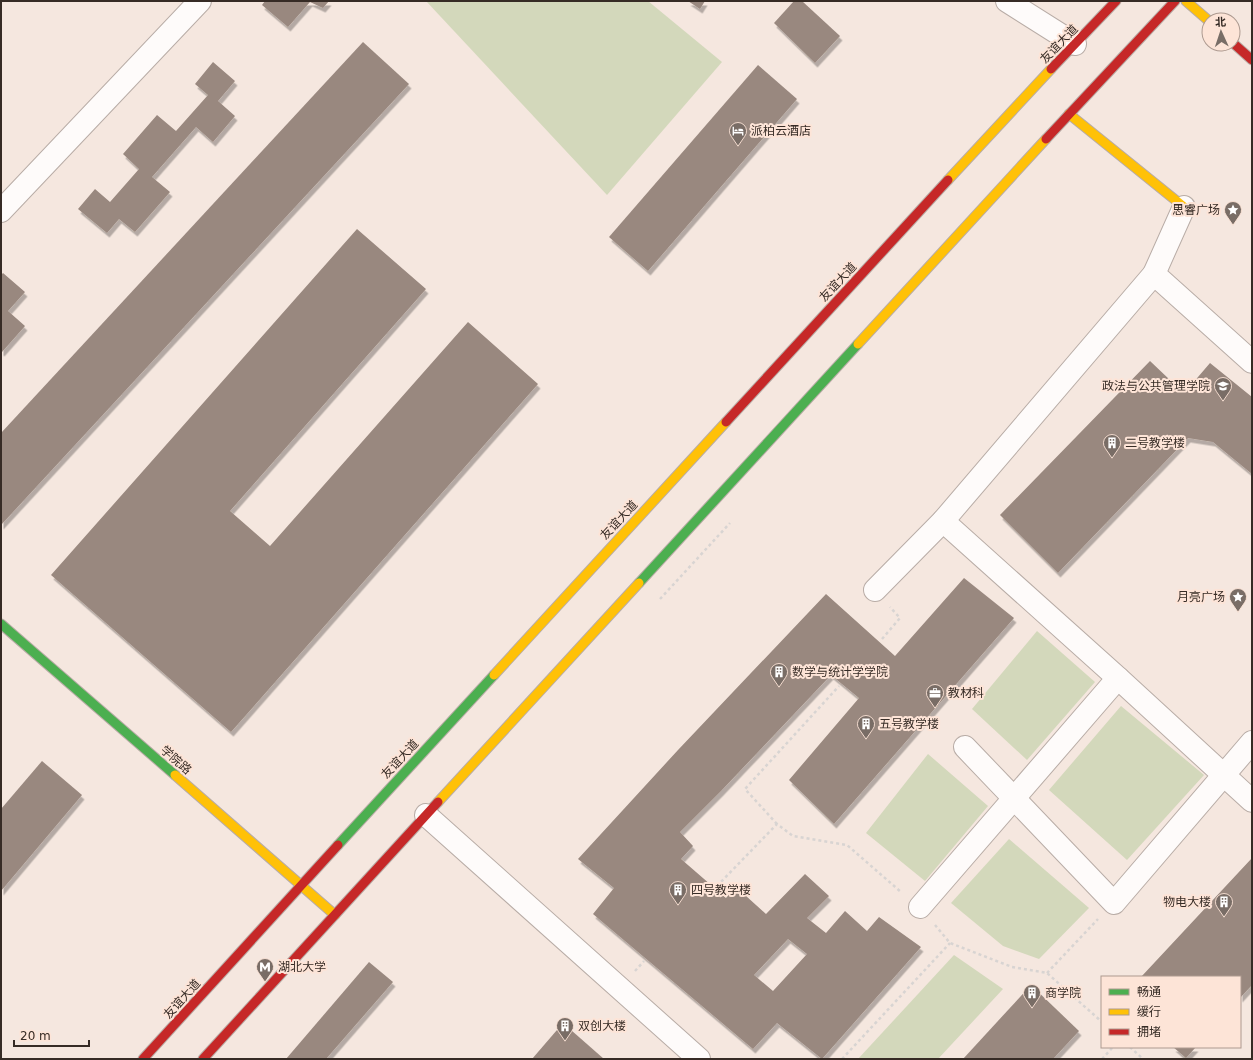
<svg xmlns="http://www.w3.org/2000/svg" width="1253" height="1060" viewBox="0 0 1253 1060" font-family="'DejaVu Sans','Noto Sans SC',sans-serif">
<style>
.green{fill:#d3d8bb}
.building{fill:#99887f;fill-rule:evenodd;filter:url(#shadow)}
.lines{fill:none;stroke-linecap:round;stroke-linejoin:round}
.street-casing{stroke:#b8aca6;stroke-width:24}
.fast-casing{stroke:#b8aca6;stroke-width:11}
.slow-casing{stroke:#b8aca6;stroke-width:11}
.jam-casing{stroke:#b8aca6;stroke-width:11}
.path{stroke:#d8d4d2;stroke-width:2.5;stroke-dasharray:3 3;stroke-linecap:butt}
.street{stroke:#fefbfa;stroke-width:22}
.fast{stroke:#4caf50;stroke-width:9}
.slow{stroke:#ffc107;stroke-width:9}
.jam{stroke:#c62828;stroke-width:9}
.labels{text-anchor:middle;stroke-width:4;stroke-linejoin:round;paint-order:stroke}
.street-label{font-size:12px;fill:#362b25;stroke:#fde4d7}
.poi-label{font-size:12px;fill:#362b25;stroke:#fde4d7;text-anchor:start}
</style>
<defs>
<filter id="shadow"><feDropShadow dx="2.5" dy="4.5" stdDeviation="0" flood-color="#0004"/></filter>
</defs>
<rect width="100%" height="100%" fill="#f5e7df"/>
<g class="green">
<path d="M 426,1 L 648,1 L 722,62 L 607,195 Z"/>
<path d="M 1037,631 L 1095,682 L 1027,760 L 972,709 Z"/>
<path d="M 1121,706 L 1204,775 L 1127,860 L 1049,790 Z"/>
<path d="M 928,754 L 988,806 L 925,881 L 866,833 Z"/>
<path d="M 1009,839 L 1089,908 L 1039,959 L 1003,946 L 951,903 Z"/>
<path d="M 954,955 L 1003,989 L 938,1059 L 858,1059 Z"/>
</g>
<g class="building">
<path d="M 265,1 L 329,1 L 323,8 L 310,2 L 288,27 L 262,5 Z"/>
<path d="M 688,1 L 705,1 L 700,9 Z"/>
<path d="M 794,1 L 802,1 L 840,36 L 815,63 L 774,23 Z"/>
<path d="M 363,42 L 409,84 L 1,525 L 1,433 Z"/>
<path d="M 213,62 L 235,81 L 218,101 L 235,116 L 213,142 L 196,127 L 152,177 L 170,192 L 135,232 L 119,219 L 107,233 L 78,209 L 95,189 L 110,202 L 139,169 L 123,154 L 157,115 L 176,131 L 208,95 L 195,84 Z"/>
<path d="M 758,65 L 797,99 L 648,271 L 609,237 Z"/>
<path d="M 357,229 L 426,289 L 230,511 L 270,546 L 468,322 L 538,384 L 231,732 L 51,575 Z"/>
<path d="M 3,273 L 25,292 L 8,311 L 25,326 L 2,352 L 1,351 L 1,275 Z"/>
<path d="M 1150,361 L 1170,380 L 1192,384 L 1210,363 L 1252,397 L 1252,474 L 1213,442 L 1188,438 L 1058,573 L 1000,515 Z"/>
<path d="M 964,578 L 1014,618 L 834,824 L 789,780 L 859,698 L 831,675 L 721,791 L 680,832 L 693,846 L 681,859 L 726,898 L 735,886 L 766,914 L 805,874 L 829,896 L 807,918 L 826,933 L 845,911 L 867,931 L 879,917 L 921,947 L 822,1059 L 777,1023 L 753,1049 L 593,914 L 614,888 L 578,859 L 678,750 L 826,594 L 895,656 ZM 788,939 L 807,954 L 773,991 L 754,975 Z"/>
<path d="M 42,761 L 82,795 L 1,891 L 1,809 Z"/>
<path d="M 1252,858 L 1252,985 L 1240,998 L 1240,977 L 1141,977 Z"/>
<path d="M 369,962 L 393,982 L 326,1059 L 286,1059 Z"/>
<path d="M 1031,985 L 1079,1031 L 1053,1059 L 963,1059 Z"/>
<path d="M 563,1023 L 604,1059 L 532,1059 Z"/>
<path d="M 1173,1047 L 1196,1047 L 1186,1058 Z"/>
</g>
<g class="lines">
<defs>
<g id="street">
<path d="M 1007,1 L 1075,44"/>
<path d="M 1184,207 L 1154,274 L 1252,362"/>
<path d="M 1,211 L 200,1"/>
<path d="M 943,521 L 1118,678 L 1252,801"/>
<path d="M 875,590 L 943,521 L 1154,274"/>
<path d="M 965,747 L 1114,903 L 1252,742"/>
<path d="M 426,815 L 699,1059"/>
<path d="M 920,907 L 1118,678"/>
</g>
<g id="fast">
<path d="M 639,583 L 858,344"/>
<path d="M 1,624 L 175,775"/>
<path d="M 338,845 L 494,675"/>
</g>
<g id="slow">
<path d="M 1186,1 L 1209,21"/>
<path d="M 1069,114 L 1184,207"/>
<path d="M 948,180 L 1051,69"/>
<path d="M 858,344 L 1046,139"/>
<path d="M 494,675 L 726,422"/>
<path d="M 175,775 L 335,915"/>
<path d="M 438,802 L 639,583"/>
</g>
<g id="jam">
<path d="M 1233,43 L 1252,60"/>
<path d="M 1051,69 L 1116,1"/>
<path d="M 1046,139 L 1175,1"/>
<path d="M 726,422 L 948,180"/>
<path d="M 143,1059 L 338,845"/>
<path d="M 203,1059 L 438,802"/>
</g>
</defs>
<use href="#street" class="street-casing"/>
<use href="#fast" class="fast-casing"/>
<use href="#slow" class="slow-casing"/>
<use href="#jam" class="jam-casing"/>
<g class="path">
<path d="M 660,599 L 730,523"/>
<path d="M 882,639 L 900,618 L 890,607"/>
<path d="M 777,824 L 745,789 L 839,686"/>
<path d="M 717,886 L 777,824 L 793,836 L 847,845 L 901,892"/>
<path d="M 935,925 L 950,943 L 1012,967 L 1047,973 L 1102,1022"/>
<path d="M 635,971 L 644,961"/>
<path d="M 1047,973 L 1098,919"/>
<path d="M 1130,1047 L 1143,1059"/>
<path d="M 842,1059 L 950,943"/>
<path d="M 1102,1059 L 1113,1047"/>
</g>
<use href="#street" class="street"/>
<use href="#fast" class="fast"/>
<use href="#slow" class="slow"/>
<use href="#jam" class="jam"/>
</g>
<defs>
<symbol id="hotel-pin" viewBox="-11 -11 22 30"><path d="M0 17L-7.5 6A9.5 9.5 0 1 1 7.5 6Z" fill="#796d66" stroke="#fde4d7"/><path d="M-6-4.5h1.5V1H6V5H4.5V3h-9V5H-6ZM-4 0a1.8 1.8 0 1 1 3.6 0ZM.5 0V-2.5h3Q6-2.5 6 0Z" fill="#fff"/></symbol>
<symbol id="sight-pin" viewBox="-11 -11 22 30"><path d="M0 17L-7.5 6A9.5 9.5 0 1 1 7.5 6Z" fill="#796d66" stroke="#fde4d7"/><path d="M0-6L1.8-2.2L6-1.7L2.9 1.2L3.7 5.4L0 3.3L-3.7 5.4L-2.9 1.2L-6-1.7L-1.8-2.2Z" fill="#fff"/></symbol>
<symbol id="university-pin" viewBox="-11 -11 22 30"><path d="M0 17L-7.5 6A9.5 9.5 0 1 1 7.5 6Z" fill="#796d66" stroke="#fde4d7"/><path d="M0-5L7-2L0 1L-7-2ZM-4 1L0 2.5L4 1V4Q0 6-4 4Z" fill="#fff"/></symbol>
<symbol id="building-pin" viewBox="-11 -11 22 30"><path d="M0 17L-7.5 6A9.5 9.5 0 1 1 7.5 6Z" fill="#796d66" stroke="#fde4d7"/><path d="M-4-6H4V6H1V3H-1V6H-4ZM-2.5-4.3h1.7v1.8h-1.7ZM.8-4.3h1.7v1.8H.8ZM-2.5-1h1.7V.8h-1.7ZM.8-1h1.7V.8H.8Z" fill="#fff"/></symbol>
<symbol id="office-pin" viewBox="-11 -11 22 30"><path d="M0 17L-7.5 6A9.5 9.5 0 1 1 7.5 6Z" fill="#796d66" stroke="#fde4d7"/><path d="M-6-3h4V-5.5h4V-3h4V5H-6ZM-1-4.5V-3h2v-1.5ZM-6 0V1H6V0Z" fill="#fff"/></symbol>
<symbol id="metro-pin" viewBox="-11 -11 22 30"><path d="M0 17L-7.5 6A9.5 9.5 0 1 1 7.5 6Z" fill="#796d66" stroke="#fde4d7"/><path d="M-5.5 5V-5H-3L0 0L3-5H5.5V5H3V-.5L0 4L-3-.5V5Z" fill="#fff"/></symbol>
</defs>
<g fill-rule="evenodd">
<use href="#hotel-pin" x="728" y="121" width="20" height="27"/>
<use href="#sight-pin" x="1223" y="200" width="20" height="27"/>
<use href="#university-pin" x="1213" y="376" width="20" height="27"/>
<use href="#building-pin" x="1102" y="433" width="20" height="27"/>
<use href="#sight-pin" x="1228" y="587" width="20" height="27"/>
<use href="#building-pin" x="769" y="662" width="20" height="27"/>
<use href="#office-pin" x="925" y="683" width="20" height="27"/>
<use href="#building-pin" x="856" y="714" width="20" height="27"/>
<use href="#building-pin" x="668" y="880" width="20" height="27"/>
<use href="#building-pin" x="1214" y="892" width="20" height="27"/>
<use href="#metro-pin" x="255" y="957" width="20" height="27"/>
<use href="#building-pin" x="1022" y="983" width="20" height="27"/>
<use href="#building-pin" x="555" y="1016" width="20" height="27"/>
</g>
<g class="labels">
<g class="street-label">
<text transform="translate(1059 44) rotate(-46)" y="4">友谊大道</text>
<text transform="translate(838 282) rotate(-47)" y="4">友谊大道</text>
<text transform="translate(619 520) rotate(-47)" y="4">友谊大道</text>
<text transform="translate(400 759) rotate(-47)" y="4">友谊大道</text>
<text transform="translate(176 760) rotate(41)" y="4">学院路</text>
<text transform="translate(182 999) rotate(-48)" y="4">友谊大道</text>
</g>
<g class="poi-label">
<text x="751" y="135">派柏云酒店</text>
<text x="1220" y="214" text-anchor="end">思睿广场</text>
<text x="1210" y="390" text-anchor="end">政法与公共管理学院</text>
<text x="1125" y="447">二号教学楼</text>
<text x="1225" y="601" text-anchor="end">月亮广场</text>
<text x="792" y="676">数学与统计学学院</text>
<text x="948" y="697">教材科</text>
<text x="879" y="728">五号教学楼</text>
<text x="691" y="894">四号教学楼</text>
<text x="1211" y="906" text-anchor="end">物电大楼</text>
<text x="278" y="971">湖北大学</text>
<text x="1045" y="997">商学院</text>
<text x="578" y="1030">双创大楼</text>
</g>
</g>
<rect width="1253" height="1060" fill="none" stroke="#362b25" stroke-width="4"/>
<rect x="1101" y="976" width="140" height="72" fill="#fde4d7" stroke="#ad9a90"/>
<rect x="1109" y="989" width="20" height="6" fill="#4caf50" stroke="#ad9a90"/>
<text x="1137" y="996" font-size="12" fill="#362b25">畅通</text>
<rect x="1109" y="1009" width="20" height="6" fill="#ffc107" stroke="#ad9a90"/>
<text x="1137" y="1016" font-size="12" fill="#362b25">缓行</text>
<rect x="1109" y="1029" width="20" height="6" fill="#c62828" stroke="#ad9a90"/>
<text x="1137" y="1036" font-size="12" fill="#362b25">拥堵</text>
<g transform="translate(1221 32) rotate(357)"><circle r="19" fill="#fde4d7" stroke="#ad9a90"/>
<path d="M0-3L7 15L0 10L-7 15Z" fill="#796d66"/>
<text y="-6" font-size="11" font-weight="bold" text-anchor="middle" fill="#362b25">北</text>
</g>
<path d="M14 1040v6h75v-6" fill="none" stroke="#362b25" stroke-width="2"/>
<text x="20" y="1040" font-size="12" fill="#362b25" stroke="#fde4d7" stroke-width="3" paint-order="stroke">20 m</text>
</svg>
